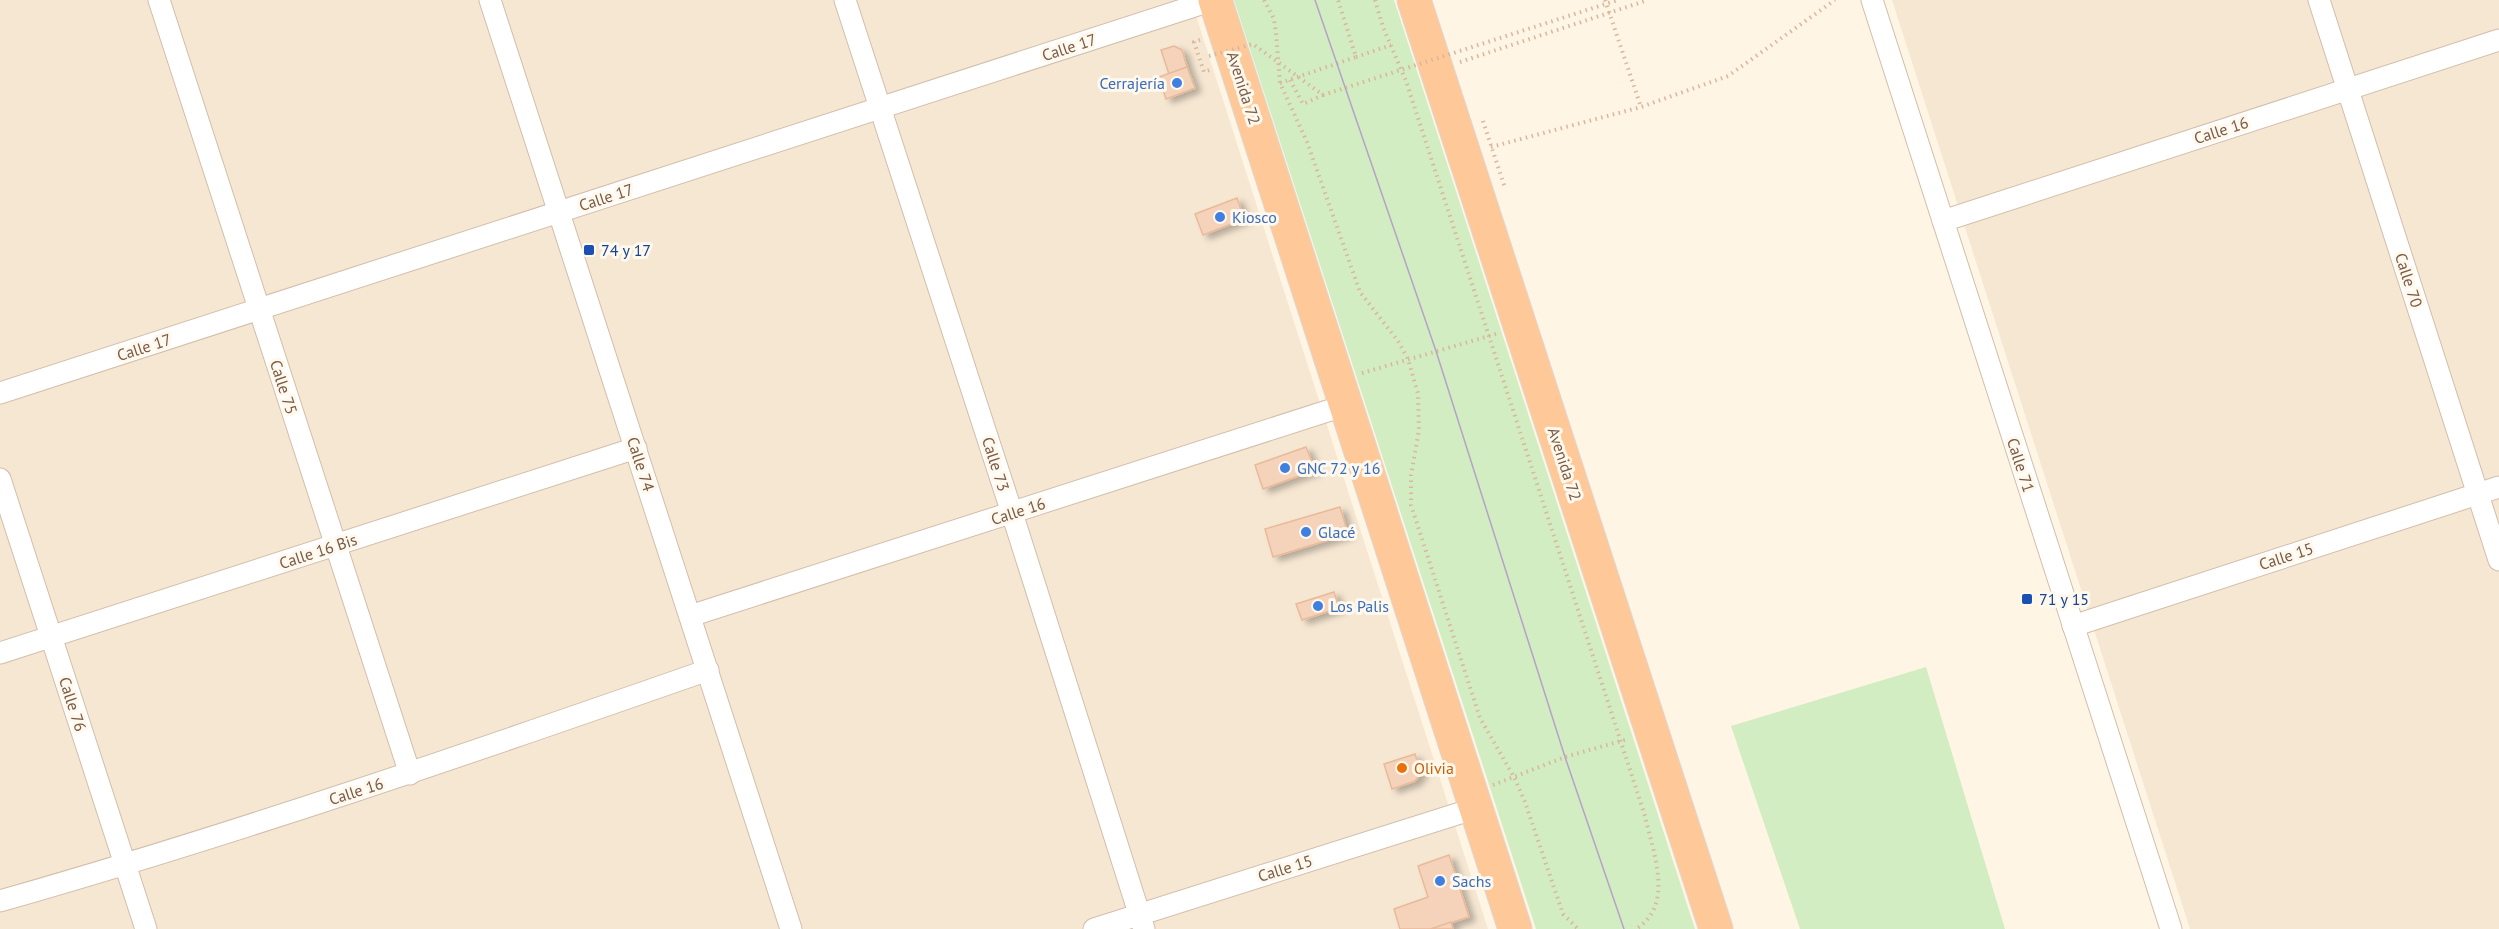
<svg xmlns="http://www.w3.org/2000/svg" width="2499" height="929" viewBox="0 0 2499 929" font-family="'PT Sans',sans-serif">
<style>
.residential{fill:#f6e7d2}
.green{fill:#d2edc1}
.building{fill:#f5d3ba;stroke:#e9ba99;stroke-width:1.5;filter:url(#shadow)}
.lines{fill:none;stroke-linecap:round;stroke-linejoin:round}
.minor-casing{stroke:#d2beac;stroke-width:23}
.trunk-casing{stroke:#dfd7d3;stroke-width:35}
.path{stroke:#dab69d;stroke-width:4;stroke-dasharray:1.5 4.5;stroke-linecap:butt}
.minor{stroke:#fff;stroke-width:21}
.trunk{stroke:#fec898;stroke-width:33}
.tram{stroke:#b8a1c8;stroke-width:1.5}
.path-bridge{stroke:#dab69d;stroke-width:4;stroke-dasharray:1.5 4.5;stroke-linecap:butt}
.shop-dot{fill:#3f7fe0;stroke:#fff8ec;stroke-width:2}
.transit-dot{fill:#1a4fb4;stroke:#fff8ec;stroke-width:2}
.food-dot{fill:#e8710a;stroke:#fff8ec;stroke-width:2}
.labels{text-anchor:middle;stroke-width:6;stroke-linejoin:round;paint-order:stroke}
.street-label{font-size:16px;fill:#785a48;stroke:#fff8ec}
.shop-label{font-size:16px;fill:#366cbe;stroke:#fff8ec;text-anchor:start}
.transit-label{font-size:16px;fill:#164399;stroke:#fff8ec;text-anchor:start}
.food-label{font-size:16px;fill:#c56008;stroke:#fff8ec;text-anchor:start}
</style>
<defs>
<filter id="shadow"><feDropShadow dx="6" dy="4" stdDeviation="3" flood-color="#0004"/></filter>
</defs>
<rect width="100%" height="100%" fill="#fef5e4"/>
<g class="residential">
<path d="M 0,0 L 1191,0 L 1488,929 L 0,929 Z"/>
<path d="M 1892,0 L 2499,0 L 2499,929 L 2190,929 Z"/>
</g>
<g class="green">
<path d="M 1234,0 L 1394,0 L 1695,929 L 1536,929 Z"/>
<path d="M 1926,667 L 2005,929 L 1800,929 L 1731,726 Z"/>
</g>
<g class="building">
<path d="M 1174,46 L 1182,50 L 1187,67 L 1169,74 L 1161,50 Z"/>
<path d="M 1187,67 L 1195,88 L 1166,99 L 1159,77 Z"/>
<path d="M 1237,198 L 1244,219 L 1203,235 L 1195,214 Z"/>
<path d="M 1306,447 L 1315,470 L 1263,489 L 1255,465 Z"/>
<path d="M 1340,507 L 1348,534 L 1273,557 L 1265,529 Z"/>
<path d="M 1334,592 L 1339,608 L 1302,620 L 1296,604 Z"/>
<path d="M 1415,754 L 1421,773 L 1415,781 L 1392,789 L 1384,764 Z"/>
<path d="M 1449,855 L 1469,917 L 1431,929 L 1400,929 L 1394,909 L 1428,897 L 1418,866 Z"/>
<path d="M 1451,922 L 1453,929 L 1431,929 Z"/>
</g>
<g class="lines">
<defs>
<g id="minor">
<path d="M 159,0 L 410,774"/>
<path d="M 490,0 L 791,929"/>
<path d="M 845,0 L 1012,513 L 1144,929"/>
<path d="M 1872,0 L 2171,929"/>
<path d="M 2319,0 L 2499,560"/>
<path d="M 1943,221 L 2499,40"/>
<path d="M 0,393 L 1213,0"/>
<path d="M 0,479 L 146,929"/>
<path d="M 690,616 L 1346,405"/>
<path d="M 2073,626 L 2499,487"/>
<path d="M 0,653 L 636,448"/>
<path d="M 0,901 C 239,833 473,752 708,670"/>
<path d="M 1094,929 L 1476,808"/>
</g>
<g id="trunk">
<path d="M 1215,0 L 1515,929"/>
<path d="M 1414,0 L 1716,929"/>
</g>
</defs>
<use href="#minor" class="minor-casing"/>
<use href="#trunk" class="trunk-casing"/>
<g class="path">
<path d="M 1264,0 L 1274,19 L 1276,33 L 1280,83 L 1307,142 L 1360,292 L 1398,341 L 1408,359 L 1418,394 L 1419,430 L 1411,475 L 1411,505 L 1480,718 L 1514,777 L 1525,802 L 1563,914 L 1578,929"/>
<path d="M 1375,0 L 1383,27 L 1406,81 L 1645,816 C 1653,852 1675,905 1636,929"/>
<path d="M 1605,0 L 1641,107"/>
<path d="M 1200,40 L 1194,42 L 1204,72 L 1212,69"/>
<path d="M 1356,57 L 1391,45"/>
<path d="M 1460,62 L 1648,0"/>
<path d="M 1290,80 L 1303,104 L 1323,95"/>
<path d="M 1280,83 L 1356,57 L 1338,0"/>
<path d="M 1483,121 L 1505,188"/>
<path d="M 1491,147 L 1641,107 L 1728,76 L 1835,0"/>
<path d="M 1362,373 L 1496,334"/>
<path d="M 1493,785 L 1565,757 L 1628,739"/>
</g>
<use href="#minor" class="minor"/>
<use href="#trunk" class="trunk"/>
<path class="tram" d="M 1315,0 L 1436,351 L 1565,757 L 1624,929"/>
<path class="path-bridge" d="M 1209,56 L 1253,44 L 1323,95 L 1618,0"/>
</g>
<g class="shop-dot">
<circle cx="1177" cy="83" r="6"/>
<circle cx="1220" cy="217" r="6"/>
<circle cx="1285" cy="468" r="6"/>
<circle cx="1306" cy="532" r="6"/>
<circle cx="1318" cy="606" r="6"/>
<circle cx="1440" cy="881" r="6"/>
</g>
<g class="transit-dot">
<rect x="583" y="244" width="12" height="12" rx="3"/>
<rect x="2021" y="593" width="12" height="12" rx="3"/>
</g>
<circle class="food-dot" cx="1402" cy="768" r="6"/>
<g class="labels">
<g class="street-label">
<text transform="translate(1069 47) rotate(-18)" y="6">Calle 17</text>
<text transform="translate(1244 88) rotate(72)" y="6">Avenida 72</text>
<text transform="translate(2221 130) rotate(-18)" y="6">Calle 16</text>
<text transform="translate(606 197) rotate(-18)" y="6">Calle 17</text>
<text transform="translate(2409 280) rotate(72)" y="6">Calle 70</text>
<text transform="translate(144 347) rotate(-18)" y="6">Calle 17</text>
<text transform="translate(284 387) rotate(72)" y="6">Calle 75</text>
<text transform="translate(641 464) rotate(72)" y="6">Calle 74</text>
<text transform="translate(996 464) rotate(72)" y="6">Calle 73</text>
<text transform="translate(1565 464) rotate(72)" y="6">Avenida 72</text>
<text transform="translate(2021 465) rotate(72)" y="6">Calle 71</text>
<text transform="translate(1018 511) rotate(-18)" y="6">Calle 16</text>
<text transform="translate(318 551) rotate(-18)" y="6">Calle 16 Bis</text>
<text transform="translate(2286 556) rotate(-18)" y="6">Calle 15</text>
<text transform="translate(73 704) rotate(72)" y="6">Calle 76</text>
<text transform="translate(356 791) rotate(-18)" y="6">Calle 16</text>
<text transform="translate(1285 868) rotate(-17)" y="6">Calle 15</text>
</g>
<g class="shop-label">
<text x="1165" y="89" text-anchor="end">Cerrajería</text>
<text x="1232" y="223">Kiosco</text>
<text x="1297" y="474">GNC 72 y 16</text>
<text x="1318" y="538">Glacé</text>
<text x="1330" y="612">Los Palis</text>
<text x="1452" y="887">Sachs</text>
</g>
<g class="transit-label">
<text x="601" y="256">74 y 17</text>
<text x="2039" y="605">71 y 15</text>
</g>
<g class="food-label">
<text x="1414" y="774">Olivia</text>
</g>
</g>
</svg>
